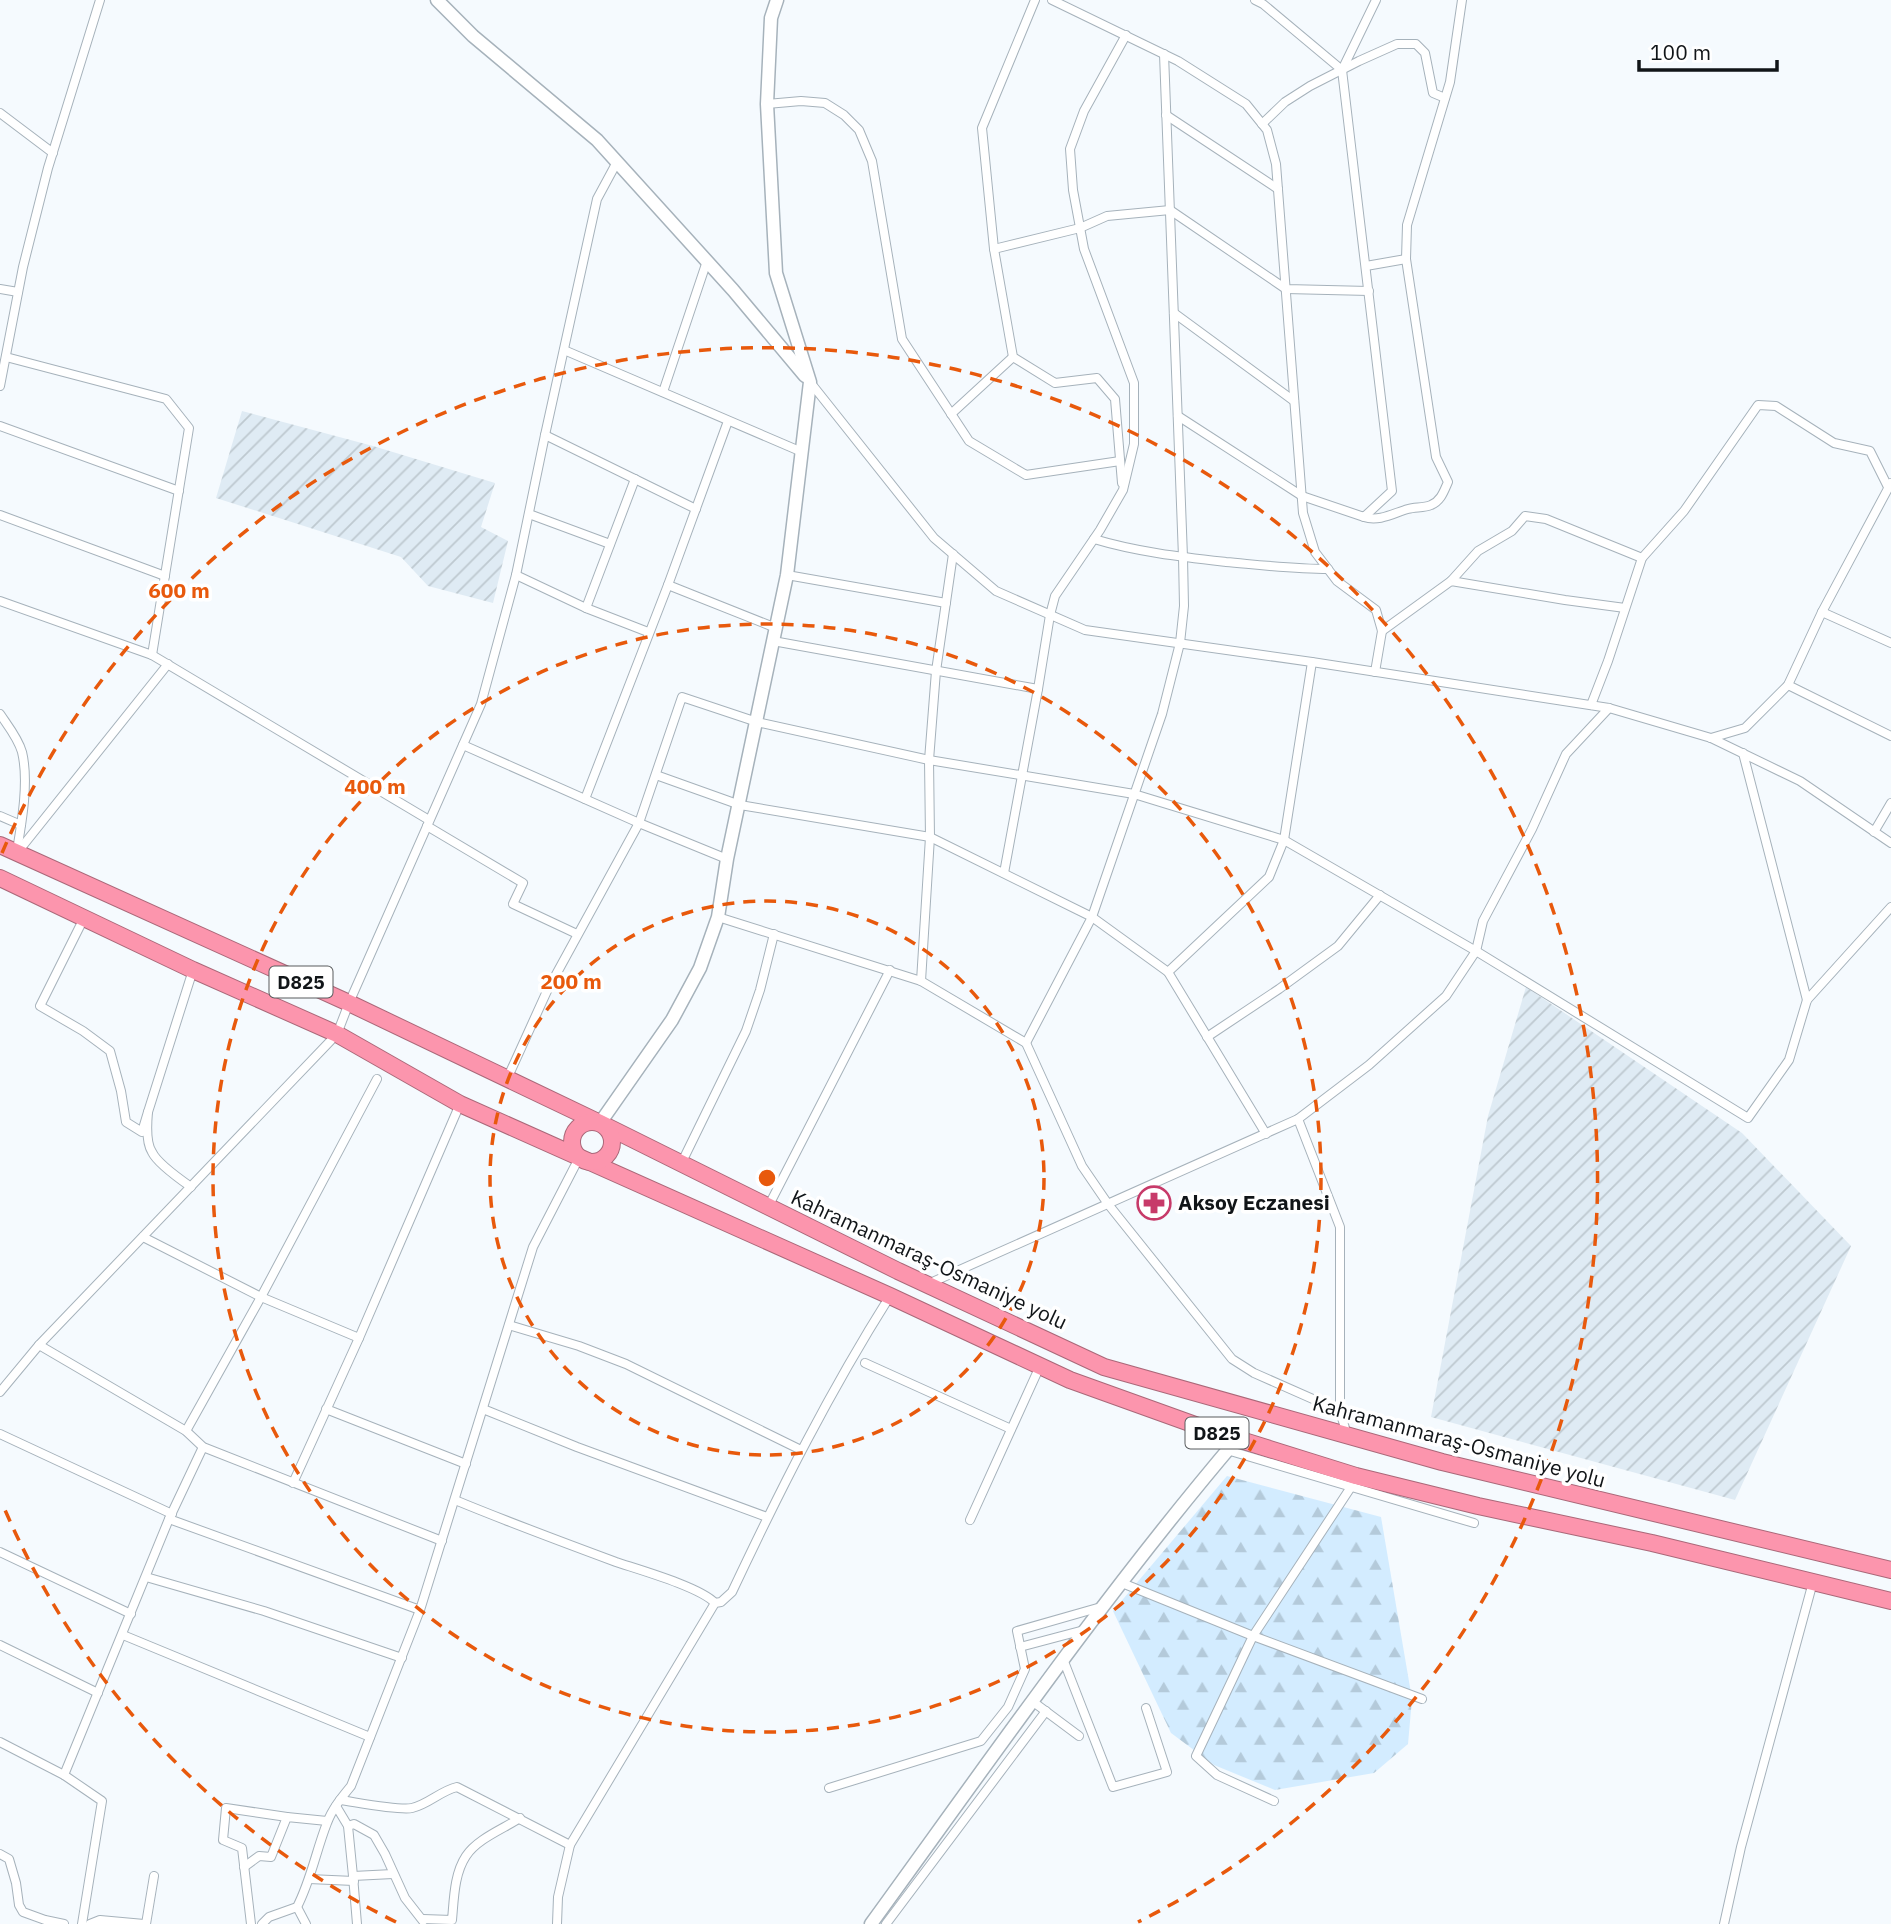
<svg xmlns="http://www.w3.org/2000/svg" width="1891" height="1924" viewBox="0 0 1891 1924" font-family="'IBM Plex Sans',sans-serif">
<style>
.industrial{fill:url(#industrial-furrows)}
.forest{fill:url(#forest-firs)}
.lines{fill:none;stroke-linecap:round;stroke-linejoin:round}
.street-casing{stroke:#a6b2bb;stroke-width:10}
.secondary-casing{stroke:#a6b2bb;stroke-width:15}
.highway-casing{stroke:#aa6879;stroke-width:18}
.street{stroke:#fff;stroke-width:8}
.secondary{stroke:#fff;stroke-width:12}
.highway{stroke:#fc95ad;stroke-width:16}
.ring{fill:none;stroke:#e8590c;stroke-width:3.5;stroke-dasharray:12 9}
.labels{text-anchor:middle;stroke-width:7;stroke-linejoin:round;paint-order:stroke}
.shield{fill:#fff;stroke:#585b5d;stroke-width:2}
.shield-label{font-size:19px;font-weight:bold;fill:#111518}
.poi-label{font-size:21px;font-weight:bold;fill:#111518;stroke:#fff;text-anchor:start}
.street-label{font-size:21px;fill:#111518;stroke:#fff}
.centre{fill:#e8590c;stroke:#fff;stroke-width:3.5}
.ring-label{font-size:21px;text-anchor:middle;font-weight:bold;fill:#e8590c;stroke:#fff;stroke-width:7;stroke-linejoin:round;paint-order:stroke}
</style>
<defs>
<pattern id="industrial-furrows" width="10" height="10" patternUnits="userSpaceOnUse" patternTransform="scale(1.75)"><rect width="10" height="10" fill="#dfebf4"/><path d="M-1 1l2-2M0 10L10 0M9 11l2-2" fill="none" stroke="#bec9d0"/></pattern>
<pattern id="forest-firs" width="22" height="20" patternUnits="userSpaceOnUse" patternTransform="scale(1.75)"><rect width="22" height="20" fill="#d3ecff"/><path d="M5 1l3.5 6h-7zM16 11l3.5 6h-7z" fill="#b4cada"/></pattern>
</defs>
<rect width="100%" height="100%" fill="#f5fafe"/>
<g class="industrial">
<path d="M 242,411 L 373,446 L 495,483 L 481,527 L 508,541 L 493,603 L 428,586 L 401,557 L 216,498 Z"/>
<path d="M 1526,987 L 1742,1133 L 1851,1246 L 1735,1500 L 1431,1417 L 1488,1116 Z"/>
</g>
<path class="forest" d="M 1227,1476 L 1381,1517 L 1412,1699 L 1408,1744 L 1374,1773 L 1275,1790 L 1214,1765 L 1171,1733 L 1113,1611 Z"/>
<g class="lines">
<defs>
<g id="street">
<path d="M 1035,0 L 982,128 L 994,249 L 1013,357 L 1055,383 L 1097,378 L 1115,399 L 1122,483"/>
<path d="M 1052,0 L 1178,61 L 1246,104 L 1267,130 L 1276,164 L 1303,513 L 1315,552 L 1337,581 L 1376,610 L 1382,631 L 1375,672"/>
<path d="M 1255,0 L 1263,4 L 1342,70"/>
<path d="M 767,104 L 801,101 L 825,103 L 844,115 L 859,130 L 872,161 L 902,339 L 969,441 L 1026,475 L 1120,461"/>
<path d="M 0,113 L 53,153"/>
<path d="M 1166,115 L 1278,189"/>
<path d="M 1262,124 L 1285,102 L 1310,86 L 1359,61 L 1397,44 L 1416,44 L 1425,53 L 1433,93 L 1445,98"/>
<path d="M 994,249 L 1080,228 L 1107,216 L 1170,210 L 1286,289 L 1369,291"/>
<path d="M 1366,266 L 1406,259"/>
<path d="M 0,289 L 18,292"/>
<path d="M 1174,313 L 1294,401"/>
<path d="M 564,350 L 802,452"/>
<path d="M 6,357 L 166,399 L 189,428 L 152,655"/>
<path d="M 810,382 L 934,538 L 996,591 L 1085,630 L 1312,662 L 1609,708 L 1711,738 L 1800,781 L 1891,843"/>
<path d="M 0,386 L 23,267 L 48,168 L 100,0"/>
<path d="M 663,392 L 707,261"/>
<path d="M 951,414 L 1013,357"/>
<path d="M 1178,416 L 1302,496 L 1364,517 L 1392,491 L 1342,70 L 1376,0"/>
<path d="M 0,426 L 179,491"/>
<path d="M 545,435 L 696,509"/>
<path d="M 529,514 L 610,544"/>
<path d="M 0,515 L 165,576"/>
<path d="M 1364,517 C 1379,522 1394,513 1408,509 C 1415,507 1424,508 1431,505 C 1441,501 1444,491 1448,482 L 1436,457 L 1406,259 L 1407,225 L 1450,82 L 1462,0"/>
<path d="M 1094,539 C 1137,552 1182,557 1226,562 C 1260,565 1294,569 1328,569"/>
<path d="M 516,575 L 586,608 L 648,632"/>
<path d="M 787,575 L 946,603"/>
<path d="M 1451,581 L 1478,551 L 1512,531 L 1525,516 L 1546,519 L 1642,558"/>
<path d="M 668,585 L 776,628"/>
<path d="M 0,601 L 152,655 L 429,820"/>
<path d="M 586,608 L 635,479"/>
<path d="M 1822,612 L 1891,643"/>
<path d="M 1382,631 L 1451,581 L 1565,600 L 1625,608"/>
<path d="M 773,641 L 1038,689"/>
<path d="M 1788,685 L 1891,736"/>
<path d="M 1591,705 L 1608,661 L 1642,558 L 1684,511 L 1758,405 L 1776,406 L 1834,443 L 1870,451 L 1888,487"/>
<path d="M 0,714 C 8,726 18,738 22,752 C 29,781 22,821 17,850"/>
<path d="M 1711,738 L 1745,728 L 1788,685 L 1822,612 L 1891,483"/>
<path d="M 463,745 L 639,823 L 727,859"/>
<path d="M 1743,753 L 1807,1000"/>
<path d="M 656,775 L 740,805 L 930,837 L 1092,917 L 1168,972 L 1266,1134"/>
<path d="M 585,799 L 668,585 L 728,421"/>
<path d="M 0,816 L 21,825"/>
<path d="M 427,826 L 523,883 L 513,904 L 577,934"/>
<path d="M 1874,832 L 1891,803"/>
<path d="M 17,853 L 168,664"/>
<path d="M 1004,873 L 1038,689 L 1050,615 L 1055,596 L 1100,530 L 1123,490 L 1134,444 L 1134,383 L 1084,249 L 1073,190 L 1070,149 L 1084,111 L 1126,35"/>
<path d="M 718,917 L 921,981 L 1026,1043 L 1082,1166 L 1108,1204 L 1232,1359 L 1254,1373 L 1340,1411"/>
<path d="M 84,918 L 40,1006 L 83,1031 L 110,1051 L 121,1091 L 126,1122 L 142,1132 L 148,1112 C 147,1123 146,1143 152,1152 C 157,1163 181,1180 191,1187"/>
<path d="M 1168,972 L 1269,877 L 1284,840 L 1312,662"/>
<path d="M 921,981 L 930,837 L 929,760 L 936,671 L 953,554"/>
<path d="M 1207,1037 L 1279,989 L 1338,946 L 1380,895"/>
<path d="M 1026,1043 L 1092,917 L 1162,714 L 1180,643 L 1184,606 L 1183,557 L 1164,54"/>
<path d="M 507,1079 L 547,991 L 639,823 L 682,697 L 757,722 L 929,760 L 1134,794 L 1284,840 L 1476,951 L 1748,1118 L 1789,1060 L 1807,1000 L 1891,907"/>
<path d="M 148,1112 L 193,970"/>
<path d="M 1298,1119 L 1340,1227 L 1340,1411 L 1347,1435"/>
<path d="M 681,1164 L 746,1031 L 760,990 L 774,934"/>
<path d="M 768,1207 L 890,970"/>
<path d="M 143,1237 L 261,1297 L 359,1338"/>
<path d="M 928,1284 L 1298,1119 L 1369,1065 L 1446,996 L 1476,951 L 1483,921 L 1532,829 L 1566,754 L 1609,708"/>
<path d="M 509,1325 L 579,1346 L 626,1364 L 801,1450"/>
<path d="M 39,1345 L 186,1431 L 203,1447 L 442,1541"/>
<path d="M 865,1363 L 1011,1429"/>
<path d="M 0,1392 L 39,1345 L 337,1034 L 349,1003 L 481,704 L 516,575 L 545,435 L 597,199 L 617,162"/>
<path d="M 326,1409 L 466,1464"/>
<path d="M 483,1409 L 577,1447 L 767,1517"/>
<path d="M 186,1431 L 261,1297 L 377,1079"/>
<path d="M 0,1434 L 172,1514"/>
<path d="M 1227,1450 L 1474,1523"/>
<path d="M 293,1483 L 359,1338 L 460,1104"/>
<path d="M 455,1500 C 508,1522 562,1542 616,1562 C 640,1570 700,1587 715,1603"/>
<path d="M 169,1519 L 420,1610"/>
<path d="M 970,1520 L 1040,1366"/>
<path d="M 0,1552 L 131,1614"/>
<path d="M 146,1577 L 264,1611 L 402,1658"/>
<path d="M 1122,1583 L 1253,1636 L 1422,1699"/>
<path d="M 123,1635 L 370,1737"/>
<path d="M 0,1645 L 98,1693"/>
<path d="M 1020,1647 L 1084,1630"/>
<path d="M 1063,1659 L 1113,1787 L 1167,1772 L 1146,1708"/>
<path d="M 1032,1701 L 1079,1736"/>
<path d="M 0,1742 L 64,1775"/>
<path d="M 829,1788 L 981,1741 L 1008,1707 L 1025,1669 L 1017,1631 L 1101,1607"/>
<path d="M 340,1800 C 355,1802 400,1811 412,1808 C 429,1804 440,1791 457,1787 L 570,1845"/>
<path d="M 1274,1801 L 1217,1775 L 1196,1756 L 1253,1636 L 1351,1487"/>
<path d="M 336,1806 L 348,1826 L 353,1876"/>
<path d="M 348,1826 L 354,1824 L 374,1835 L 385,1854 L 405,1898 L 423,1921"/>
<path d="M 0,1854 L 9,1859 L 16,1883 L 19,1905 L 23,1912 L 45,1920 L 64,1924"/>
<path d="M 244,1867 L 259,1856 L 271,1857 L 287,1817 L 327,1821"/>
<path d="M 309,1879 L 354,1881"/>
<path d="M 297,1907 L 306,1924"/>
<path d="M 423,1919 L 452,1920 C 454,1899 454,1874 466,1856 C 477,1839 503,1829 520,1818"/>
<path d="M 82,1924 L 102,1801 L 64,1775 L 169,1519 L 203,1447"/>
<path d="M 90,1924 L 100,1920 L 144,1924"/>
<path d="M 146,1924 L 154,1876"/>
<path d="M 251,1924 L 242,1848 L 223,1840 L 226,1808 L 287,1817"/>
<path d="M 262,1924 L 269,1917 L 297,1907 C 311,1880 316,1851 327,1823 C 332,1809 342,1797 351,1786 L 420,1610 L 533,1247 L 579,1158"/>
<path d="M 357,1924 L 353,1876 L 393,1874"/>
<path d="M 557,1924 L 558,1897 L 570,1845 L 715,1603 L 721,1602 L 732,1592 C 780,1490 830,1391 890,1296"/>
<path d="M 886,1924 L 1046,1711"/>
<path d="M 1724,1924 L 1741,1847 L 1813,1582"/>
</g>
<g id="secondary">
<path d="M 437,0 L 473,36 L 597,140 L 733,290 L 805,376"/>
<path d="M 600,1123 L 672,1020 L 700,968 L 718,917 L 727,859 L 787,575 L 810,382 L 776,273 L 767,104 L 771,18 L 777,0"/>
<path d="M 871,1924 C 990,1760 1106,1593 1237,1439"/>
</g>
<g id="highway">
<path d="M 0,845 L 349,1003 L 600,1123 L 898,1271 L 1104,1367 L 1442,1462 L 1891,1570"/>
<path d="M 0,878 L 193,970 L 337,1034 L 460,1104 L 890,1296 L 1070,1380 L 1212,1431 L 1356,1476 L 1478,1506 L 1652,1543 L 1891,1601"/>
<circle cx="592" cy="1142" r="20"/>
</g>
</defs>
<use href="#street" class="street-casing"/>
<use href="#secondary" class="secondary-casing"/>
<use href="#highway" class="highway-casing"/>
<use href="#street" class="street"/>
<use href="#secondary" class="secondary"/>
<use href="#highway" class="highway"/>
</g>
<g class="ring">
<circle cx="767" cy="1178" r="277"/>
<circle cx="767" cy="1178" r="554"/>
<path d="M396 1922A831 831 0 0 1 2 1503M2 853A831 831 0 1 1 1138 1922"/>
</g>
<defs>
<symbol id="pharmacy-ring" viewBox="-11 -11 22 22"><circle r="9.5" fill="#fff" stroke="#c73a69" stroke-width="1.5"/><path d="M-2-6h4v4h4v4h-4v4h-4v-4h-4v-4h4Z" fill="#c73a69"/></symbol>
</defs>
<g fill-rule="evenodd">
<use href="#pharmacy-ring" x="1135" y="1184" width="38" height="38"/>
</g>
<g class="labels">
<g class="shield">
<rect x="269.5" y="966.5" width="63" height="31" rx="5"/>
<rect x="1185.5" y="1417.5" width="63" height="31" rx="5"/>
</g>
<g class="shield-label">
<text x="301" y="989">D825</text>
<text x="1217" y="1440">D825</text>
</g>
<g class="poi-label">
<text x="1178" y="1210">Aksoy Eczanesi</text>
</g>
<g class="street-label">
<text transform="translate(929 1260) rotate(25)" y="7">Kahramanmaraş-Osmaniye yolu</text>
<text transform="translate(1459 1442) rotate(15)" y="7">Kahramanmaraş-Osmaniye yolu</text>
</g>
</g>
<circle cx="767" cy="1178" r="10" class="centre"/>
<g class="ring-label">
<text x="179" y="598">600 m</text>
<text x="375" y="794">400 m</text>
<text x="571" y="989">200 m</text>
</g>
<path d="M1639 60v10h138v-10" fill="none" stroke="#111518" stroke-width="3.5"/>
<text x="1650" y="60" font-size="21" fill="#111518" stroke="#ffffff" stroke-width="5" paint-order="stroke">100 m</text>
</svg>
